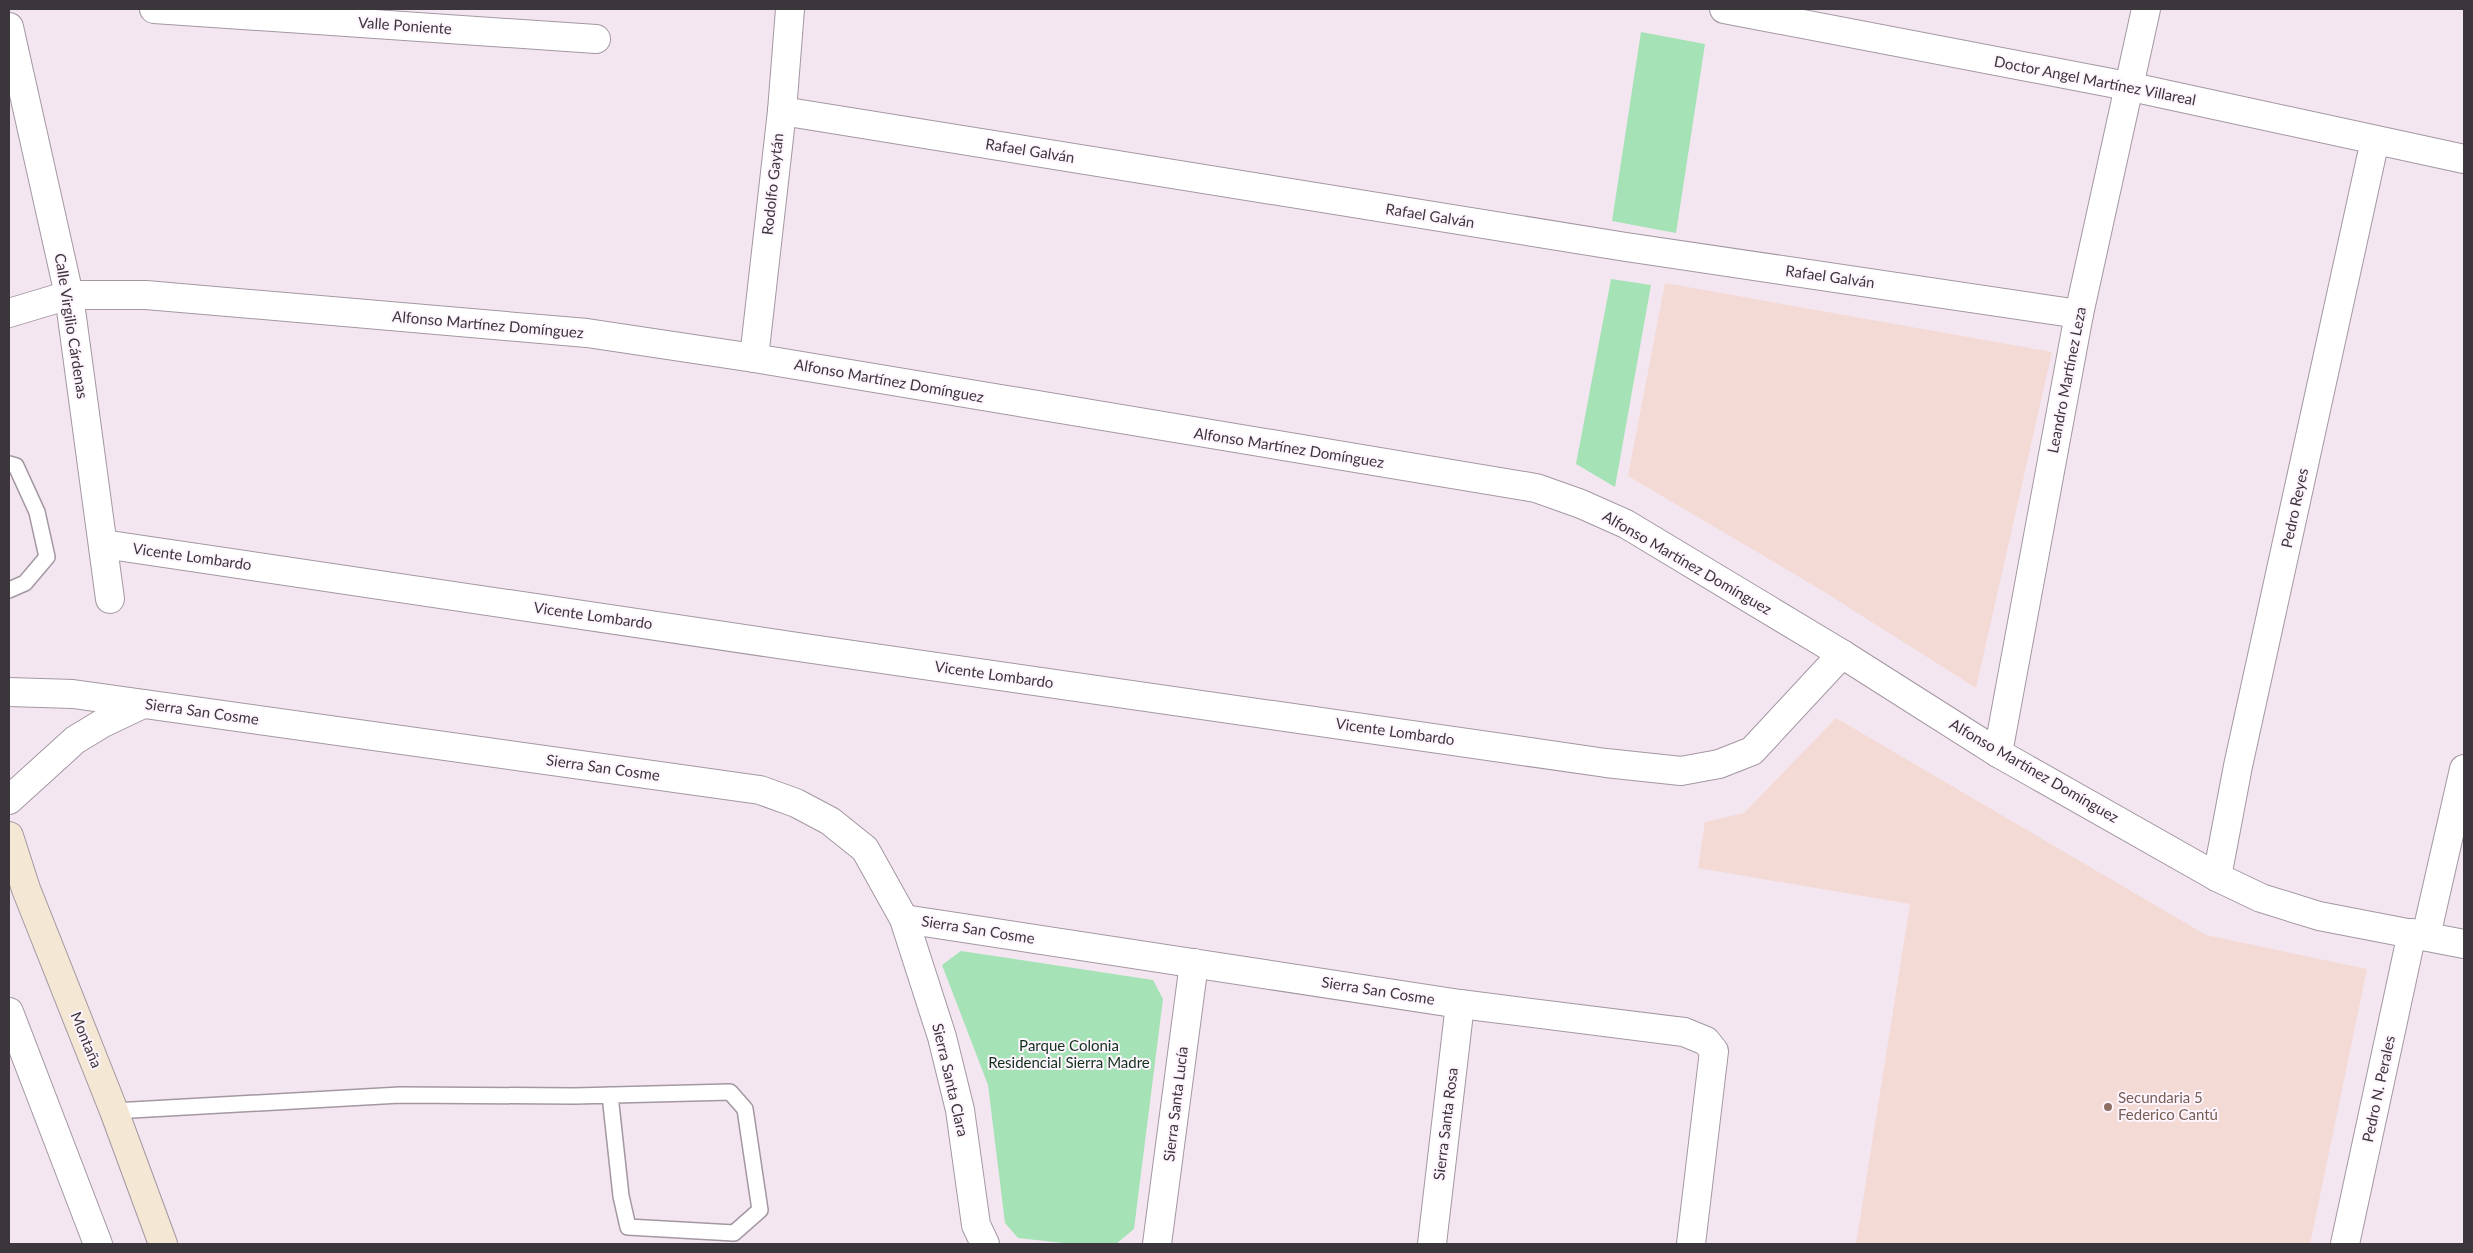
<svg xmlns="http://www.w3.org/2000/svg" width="2473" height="1253" viewBox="0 0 2473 1253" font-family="Lato,sans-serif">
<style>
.education{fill:#f4dad5}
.green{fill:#a5e2b5}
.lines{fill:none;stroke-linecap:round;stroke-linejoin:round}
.service-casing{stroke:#a397a2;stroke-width:18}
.minor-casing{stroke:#a397a2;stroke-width:30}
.secondary-casing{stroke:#a397a2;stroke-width:30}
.service{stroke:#fff;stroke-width:15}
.minor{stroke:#fff;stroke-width:28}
.secondary{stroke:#f4e8d4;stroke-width:28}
.education-dot{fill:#8d6e63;stroke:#fef4fd;stroke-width:2}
.labels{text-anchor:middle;stroke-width:4;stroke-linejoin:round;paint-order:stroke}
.street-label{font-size:15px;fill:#3b363b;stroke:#fef4fd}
.park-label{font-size:15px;fill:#11311b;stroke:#fef4fd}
.education-label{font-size:15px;fill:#785e54;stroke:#fef4fd;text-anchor:start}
</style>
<rect width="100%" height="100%" fill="#f3e6f1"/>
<g class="education">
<path d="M 1665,283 L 2052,352 L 1976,688 L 1818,588 L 1628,476 Z"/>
<path d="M 1836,718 L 2206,935 L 2367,969 L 2310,1244 L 1856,1244 L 1910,904 L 1698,868 L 1705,822 L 1744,813 Z"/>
</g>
<g class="green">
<path d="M 1641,32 L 1705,44 L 1676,233 L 1612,221 Z"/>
<path d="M 1611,279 L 1651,285 L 1615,487 L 1576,464 Z"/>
<path d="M 961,951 L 1153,980 L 1163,999 L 1134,1229 L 1116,1244 L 1072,1244 L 1018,1238 L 1005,1223 L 988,1085 L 942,965 Z"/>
</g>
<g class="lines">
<defs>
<g id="service">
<path d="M 9,464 L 16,466 L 37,512 L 47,557 L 25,583 L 9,590"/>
<path d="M 114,1111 L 400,1095 L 575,1096 L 730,1092 L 745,1109 L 760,1210 L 734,1233 L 628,1227 L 621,1196 L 610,1095"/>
</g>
<g id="minor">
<path d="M 154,9 L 596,39"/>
<path d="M 1724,9 L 2127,86 L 2464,159"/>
<path d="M 9,27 L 69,295 L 110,599"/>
<path d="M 782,111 L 1626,247 L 2079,314"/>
<path d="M 9,313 L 69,295 L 146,295 L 587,333 L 754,358 L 1536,488 L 1581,504 L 1626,524 L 1842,654 L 1998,753 L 2217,877 L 2261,898 L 2319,916 L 2464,944"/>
<path d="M 754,358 L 782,111 L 790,9"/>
<path d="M 103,544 L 798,647 L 1606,763 L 1681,771 L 1719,764 L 1752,751 L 1842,654"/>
<path d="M 9,692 L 73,694 L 760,790 L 796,803 L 830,821 L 865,849 L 904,919 L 942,1037 L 960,1110 L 976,1225 L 985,1244"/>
<path d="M 1998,753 L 2079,314 L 2146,9"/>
<path d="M 9,800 L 75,740 L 103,723 L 143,704"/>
<path d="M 2217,877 L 2238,766 L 2375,140"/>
<path d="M 904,919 L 1460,1004 L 1684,1032 L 1706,1041 L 1714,1051 L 1691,1244"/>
<path d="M 2426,936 L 2464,769"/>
<path d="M 9,1012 L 98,1244"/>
<path d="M 1157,1244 L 1194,963"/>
<path d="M 1432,1244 L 1460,1004"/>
<path d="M 2345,1244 L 2412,933"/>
</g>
<path id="secondary" d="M 9,836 L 26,889 L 114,1111 L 163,1244"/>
</defs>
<use href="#service" class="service-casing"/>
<use href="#minor" class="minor-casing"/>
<use href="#secondary" class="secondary-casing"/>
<use href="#service" class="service"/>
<use href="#minor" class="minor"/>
<use href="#secondary" class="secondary"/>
</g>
<circle class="education-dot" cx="2108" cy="1107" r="5"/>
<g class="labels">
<g class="street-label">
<text transform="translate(405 26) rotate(4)" y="5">Valle Poniente</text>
<text transform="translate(2095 81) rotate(11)" y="5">Doctor Angel Martínez Villareal</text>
<text transform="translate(1030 151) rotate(9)" y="5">Rafael Galván</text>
<text transform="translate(773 184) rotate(-84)" y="5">Rodolfo Gaytán</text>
<text transform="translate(1430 216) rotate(9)" y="5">Rafael Galván</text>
<text transform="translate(1830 277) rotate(8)" y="5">Rafael Galván</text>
<text transform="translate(488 325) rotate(5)" y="5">Alfonso Martínez Domínguez</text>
<text transform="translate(71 326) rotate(81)" y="5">Calle Virgilio Cárdenas</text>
<text transform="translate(2067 380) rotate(-79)" y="5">Leandro Martínez Leza</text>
<text transform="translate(889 381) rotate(10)" y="5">Alfonso Martínez Domínguez</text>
<text transform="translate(1289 448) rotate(9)" y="5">Alfonso Martínez Domínguez</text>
<text transform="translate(2295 508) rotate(-78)" y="5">Pedro Reyes</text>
<text transform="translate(192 557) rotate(8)" y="5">Vicente Lombardo</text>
<text transform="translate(1687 563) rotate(30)" y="5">Alfonso Martínez Domínguez</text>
<text transform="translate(593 616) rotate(8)" y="5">Vicente Lombardo</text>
<text transform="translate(994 675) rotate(8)" y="5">Vicente Lombardo</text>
<text transform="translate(202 712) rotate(8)" y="5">Sierra San Cosme</text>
<text transform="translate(1395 732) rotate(8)" y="5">Vicente Lombardo</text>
<text transform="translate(603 768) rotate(8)" y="5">Sierra San Cosme</text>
<text transform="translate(2034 771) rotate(30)" y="5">Alfonso Martínez Domínguez</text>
<text transform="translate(978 930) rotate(9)" y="5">Sierra San Cosme</text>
<text transform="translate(1378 991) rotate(9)" y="5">Sierra San Cosme</text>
<text transform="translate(86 1040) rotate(68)" y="5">Montaña</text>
<text transform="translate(950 1080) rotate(77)" y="5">Sierra Santa Clara</text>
<text transform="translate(2379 1089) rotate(-78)" y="5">Pedro N. Perales</text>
<text transform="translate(1176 1104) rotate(-83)" y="5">Sierra Santa Lucía</text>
<text transform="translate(1446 1124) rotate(-83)" y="5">Sierra Santa Rosa</text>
</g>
<g class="park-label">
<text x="1069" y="1051">Parque Colonia<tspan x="1069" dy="17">Residencial Sierra Madre</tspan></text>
</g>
<g class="education-label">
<text x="2118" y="1103">Secundaria 5<tspan x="2118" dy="17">Federico Cantú</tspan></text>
</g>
</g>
<rect width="2473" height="1253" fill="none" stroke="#3b363b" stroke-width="20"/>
</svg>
